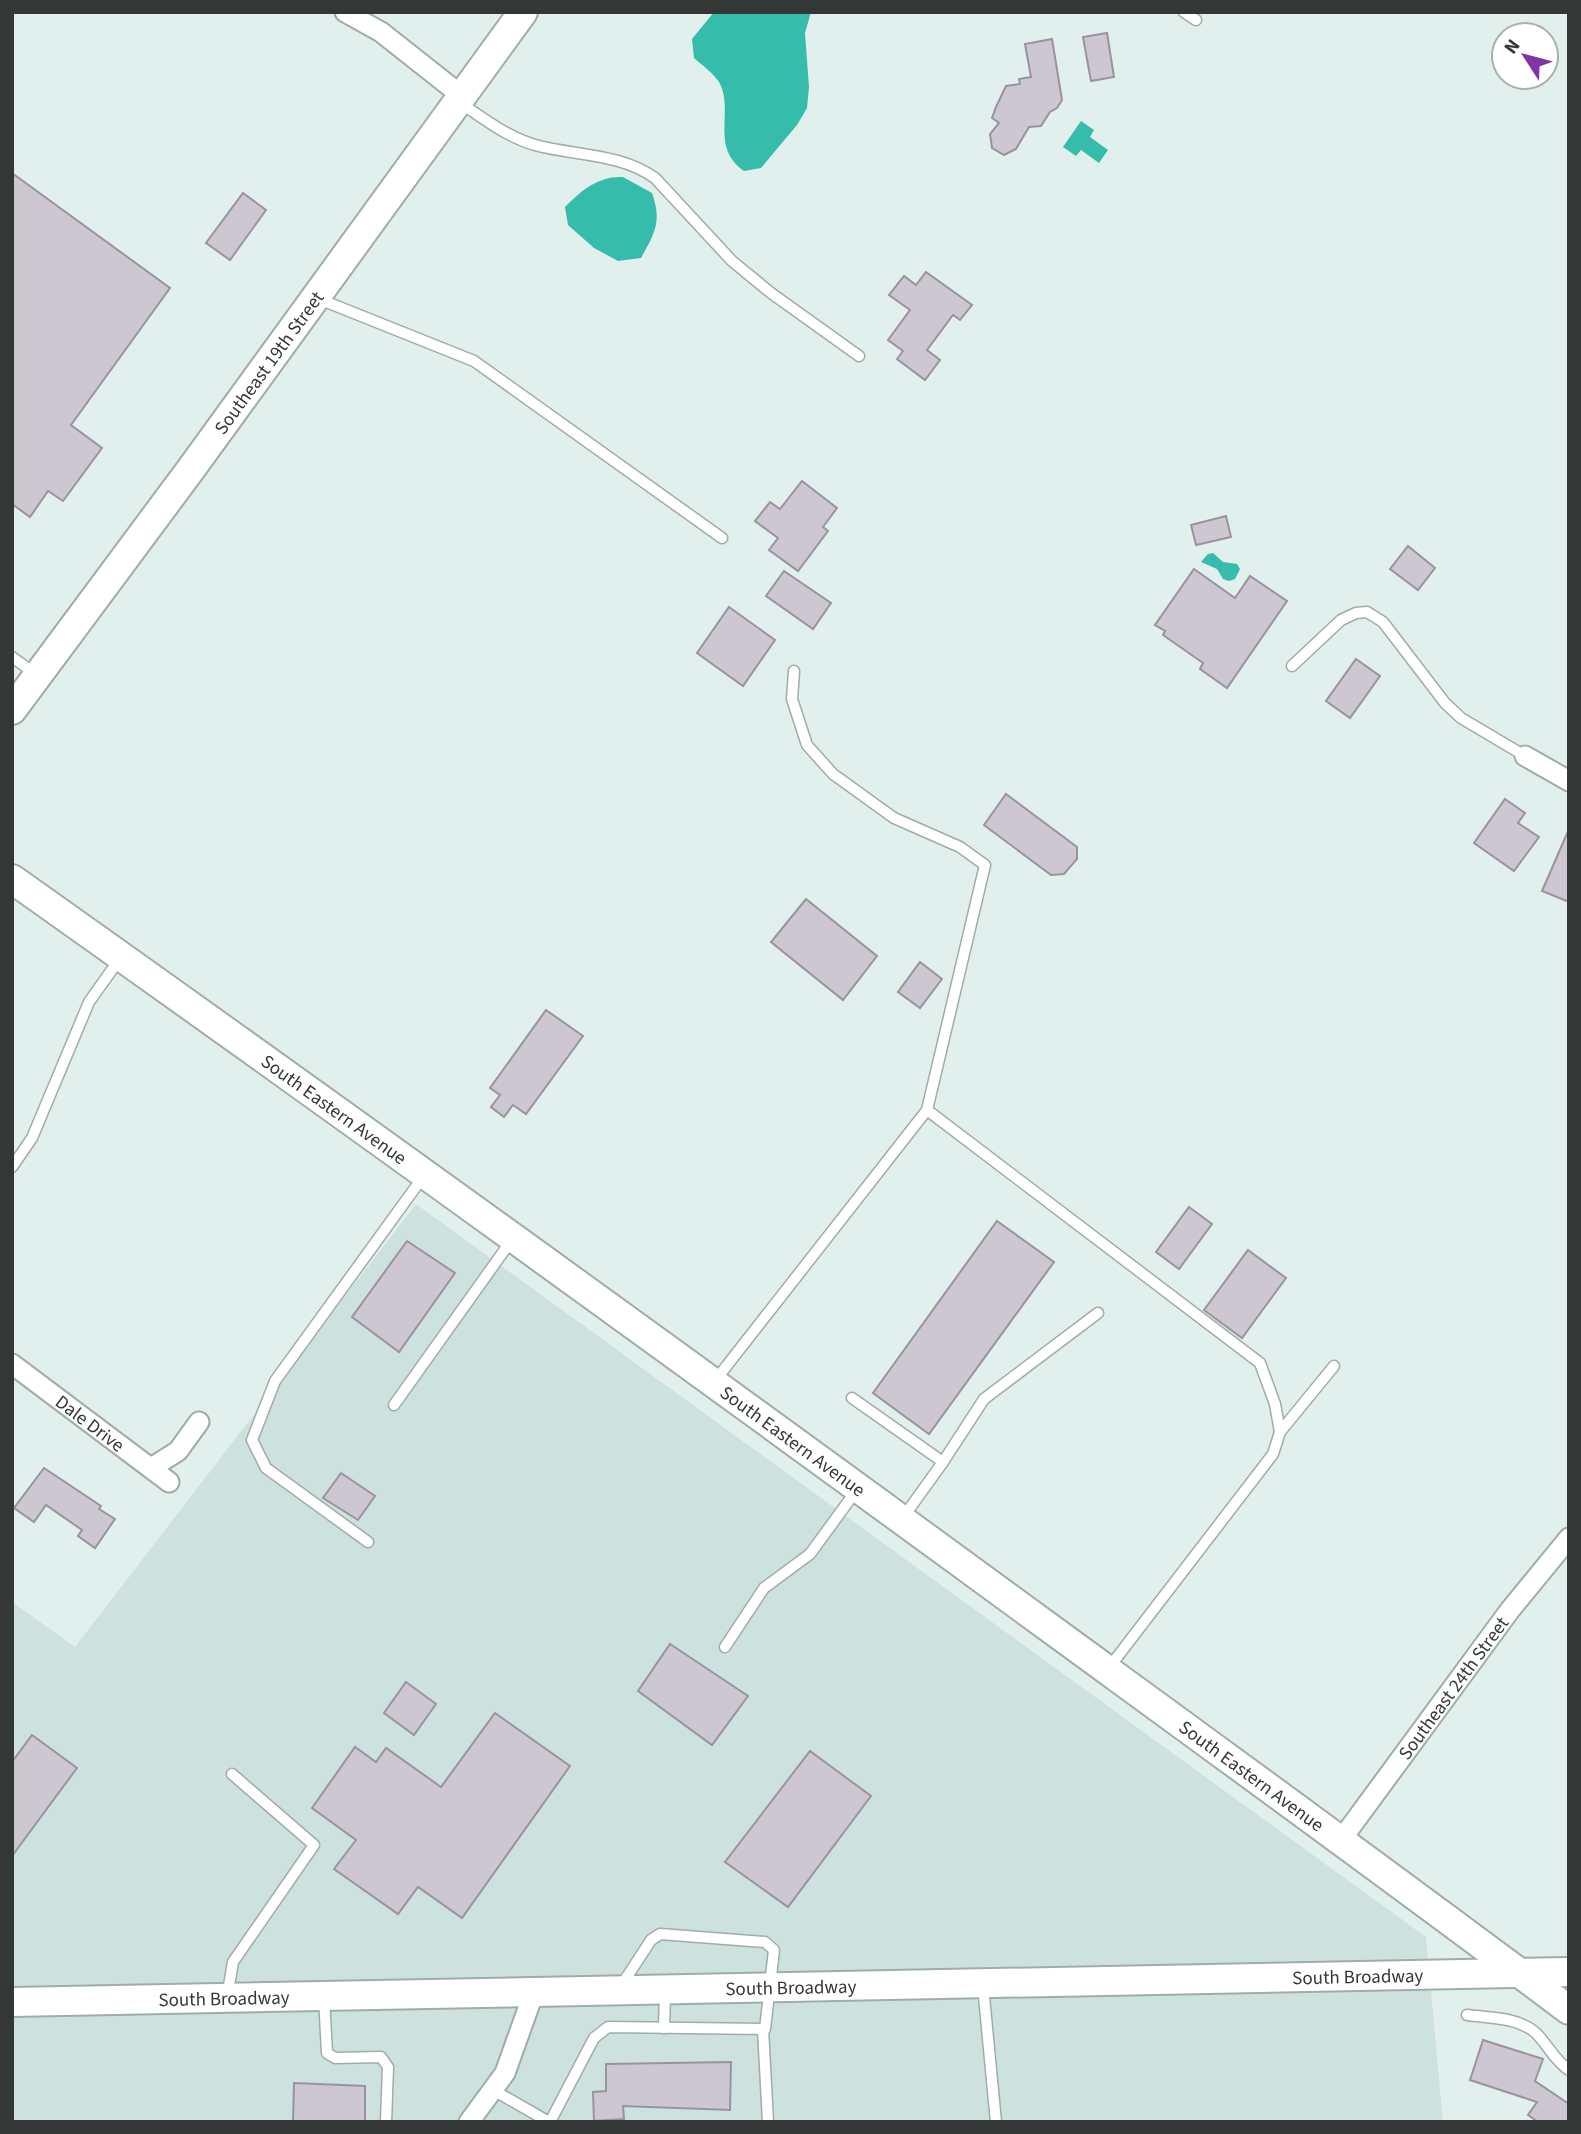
<svg xmlns="http://www.w3.org/2000/svg" width="1581" height="2134" viewBox="0 0 1581 2134" font-family="'Source Sans 3',sans-serif">
<style>
.built{fill:#cde2de}
.water{fill:#35bcaa}
.building{fill:#cdc7d1;stroke:#99939c;stroke-width:2}
.lines{fill:none;stroke-linecap:round;stroke-linejoin:round}
.lane-casing{stroke:#9faca9;stroke-width:13}
.street-casing{stroke:#9faca9;stroke-width:23}
.secondary-casing{stroke:#9faca9;stroke-width:32}
.lane{stroke:#fff;stroke-width:10}
.street{stroke:#fff;stroke-width:19}
.secondary{stroke:#fff;stroke-width:28}
.labels{text-anchor:middle;stroke-width:7;stroke-linejoin:round;paint-order:stroke}
.street-label{font-size:19px;fill:#333837;stroke:#fff}
</style>
<rect width="100%" height="100%" fill="#e2f0ed"/>
<path class="built" d="M 416,1204 L 1426,1937 L 1443,2122 L 12,2122 L 12,1602 L 75,1647 Z"/>
<g class="water">
<path d="M 714,12 L 811,12 L 805,33 L 809,87 L 807,108 L 797,125 L 761,168 L 744,171 C 709,146 735,111 719,82 C 713,73 702,65 694,58 L 692,39 Z"/>
<path d="M 1081,121 L 1094,130 L 1090,137 L 1108,150 L 1099,163 L 1081,150 L 1076,156 L 1063,147 Z"/>
<path d="M 623,177 L 652,193 C 662,221 655,233 641,258 L 618,261 L 594,248 L 568,225 L 565,207 C 582,190 598,176 623,177 Z"/>
<path d="M 1213,553 L 1223,562 L 1237,564 L 1240,569 L 1235,579 L 1229,581 L 1223,579 L 1217,569 L 1201,562 L 1208,554 Z"/>
</g>
<g class="building">
<path d="M 1107,33 L 1114,77 L 1091,81 L 1083,37 Z"/>
<path d="M 1052,39 L 1062,100 L 1057,108 L 1050,112 L 1041,126 L 1029,127 L 1016,149 L 1004,155 L 992,148 L 990,134 L 999,123 L 992,118 L 996,107 L 1006,86 L 1020,84 L 1019,79 L 1031,77 L 1025,44 Z"/>
<path d="M 12,173 L 170,288 L 71,425 L 102,448 L 63,501 L 48,491 L 30,517 L 12,504 Z"/>
<path d="M 243,193 L 266,210 L 230,260 L 206,243 Z"/>
<path d="M 926,272 L 972,305 L 960,320 L 953,315 L 927,350 L 940,360 L 925,380 L 897,359 L 903,351 L 888,340 L 910,310 L 889,295 L 904,276 L 916,285 Z"/>
<path d="M 802,481 L 837,508 L 823,527 L 828,531 L 798,571 L 769,550 L 778,538 L 755,521 L 770,502 L 780,509 Z"/>
<path d="M 1226,516 L 1231,537 L 1196,545 L 1191,525 Z"/>
<path d="M 1408,546 L 1435,568 L 1418,590 L 1390,569 Z"/>
<path d="M 1194,569 L 1235,598 L 1250,576 L 1287,601 L 1227,688 L 1200,669 L 1203,663 L 1163,635 L 1165,631 L 1155,625 Z"/>
<path d="M 784,571 L 831,603 L 813,629 L 766,596 Z"/>
<path d="M 729,607 L 775,640 L 743,686 L 697,653 Z"/>
<path d="M 1356,659 L 1380,676 L 1350,718 L 1326,701 Z"/>
<path d="M 1006,794 L 1077,847 L 1077,859 L 1064,874 L 1051,875 L 984,825 Z"/>
<path d="M 1505,799 L 1525,813 L 1518,823 L 1539,837 L 1514,871 L 1474,843 Z"/>
<path d="M 1569,829 L 1569,902 L 1542,891 Z"/>
<path d="M 806,899 L 877,956 L 843,1000 L 771,942 Z"/>
<path d="M 920,962 L 942,979 L 920,1008 L 898,992 Z"/>
<path d="M 546,1010 L 583,1036 L 526,1114 L 513,1105 L 504,1117 L 491,1107 L 500,1095 L 490,1088 Z"/>
<path d="M 1189,1207 L 1212,1224 L 1179,1269 L 1156,1252 Z"/>
<path d="M 997,1221 L 1054,1262 L 929,1434 L 873,1393 Z"/>
<path d="M 407,1241 L 455,1273 L 399,1352 L 352,1317 Z"/>
<path d="M 1248,1250 L 1286,1278 L 1242,1338 L 1204,1310 Z"/>
<path d="M 44,1468 L 101,1506 L 99,1509 L 115,1519 L 95,1548 L 78,1536 L 82,1530 L 46,1505 L 34,1522 L 14,1508 Z"/>
<path d="M 341,1473 L 375,1496 L 358,1520 L 323,1498 Z"/>
<path d="M 670,1644 L 748,1696 L 712,1745 L 638,1691 Z"/>
<path d="M 406,1682 L 436,1704 L 414,1735 L 384,1713 Z"/>
<path d="M 495,1713 L 570,1766 L 462,1918 L 418,1887 L 398,1914 L 334,1869 L 356,1840 L 312,1808 L 355,1747 L 376,1762 L 386,1748 L 441,1787 Z"/>
<path d="M 32,1735 L 77,1768 L 12,1856 L 12,1762 Z"/>
<path d="M 810,1751 L 871,1796 L 788,1907 L 725,1862 Z"/>
<path d="M 1483,2040 L 1543,2059 L 1535,2081 L 1569,2104 L 1569,2122 L 1538,2122 L 1528,2115 L 1537,2102 L 1470,2080 Z"/>
<path d="M 731,2062 L 730,2110 L 623,2106 L 624,2119 L 594,2121 L 593,2092 L 606,2091 L 606,2064 Z"/>
<path d="M 294,2083 L 365,2086 L 365,2122 L 293,2122 Z"/>
</g>
<g class="lines">
<defs>
<g id="lane">
<path d="M 1184,12 L 1196,20"/>
<path d="M 459,102 C 483,118 507,137 535,145 C 576,156 620,153 655,178 L 732,261 L 771,293 L 859,356"/>
<path d="M 319,299 L 474,361 L 722,538"/>
<path d="M 12,657 L 37,675"/>
<path d="M 1292,666 L 1341,620 L 1356,613 L 1367,612 L 1383,622 L 1445,703 L 1461,718 L 1525,756"/>
<path d="M 927,1110 L 1260,1363 L 1275,1404 L 1280,1432 L 1273,1454 L 1108,1669"/>
<path d="M 12,1167 L 32,1138 L 89,1002 L 121,957"/>
<path d="M 714,1382 L 927,1110 L 985,865 L 960,847 L 894,818 L 833,774 L 807,745 L 792,699 L 794,671"/>
<path d="M 852,1398 L 943,1462 L 902,1519"/>
<path d="M 394,1405 L 511,1241"/>
<path d="M 1280,1432 L 1334,1366"/>
<path d="M 943,1462 L 984,1399 L 1098,1313"/>
<path d="M 368,1542 L 266,1468 L 252,1440 L 275,1381 L 423,1177"/>
<path d="M 725,1647 L 764,1588 L 810,1554 L 856,1491"/>
<path d="M 983,1986 L 996,2122"/>
<path d="M 227,1997 L 233,1962 L 314,1845 L 232,1774"/>
<path d="M 324,1997 L 327,2053 L 335,2058 L 381,2057 L 388,2067 L 386,2122"/>
<path d="M 1467,2015 C 1490,2018 1518,2017 1536,2033 C 1548,2045 1554,2060 1569,2070"/>
<path d="M 664,2028 L 665,1993"/>
<path d="M 763,2029 L 768,2122"/>
<path d="M 493,2090 L 549,2122"/>
<path d="M 550,2122 L 594,2038 L 608,2027 L 765,2029 L 774,1950 L 765,1942 L 660,1934 L 651,1940 L 621,1986"/>
</g>
<g id="street">
<path d="M 345,12 L 381,32 L 462,96"/>
<path d="M 1525,756 L 1569,781"/>
<path id="s1" d="M 12,1364 L 169,1482"/>
<path d="M 151,1468 L 178,1451 L 199,1422"/>
<path id="s2" d="M 1341,1840 L 1510,1610 L 1569,1538"/>
<path d="M 469,2122 L 505,2073 L 534,1992"/>
</g>
<g id="secondary">
<path id="s3" d="M 12,710 L 191,469 L 523,12"/>
<path id="s4" d="M 12,879 C 359,1125 704,1375 1047,1626 C 1221,1753 1396,1880 1569,2010"/>
<path id="s5" d="M 12,2002 L 1569,1972"/>
</g>
</defs>
<use href="#lane" class="lane-casing"/>
<use href="#street" class="street-casing"/>
<use href="#secondary" class="secondary-casing"/>
<use href="#lane" class="lane"/>
<use href="#street" class="street"/>
<use href="#secondary" class="secondary"/>
</g>
<g class="labels">
<g class="street-label">
<text dy="7" stroke="none"><textPath href="#s3" startOffset="432">Southeast 19th Street</textPath></text>
<text dy="7" stroke="none"><textPath href="#s4" startOffset="396">South Eastern Avenue</textPath></text>
<text dy="7" stroke="none"><textPath href="#s1" startOffset="98">Dale Drive</textPath></text>
<text dy="7" stroke="none"><textPath href="#s4" startOffset="962">South Eastern Avenue</textPath></text>
<text dy="7" stroke="none"><textPath href="#s2" startOffset="189">Southeast 24th Street</textPath></text>
<text dy="7" stroke="none"><textPath href="#s4" startOffset="1530">South Eastern Avenue</textPath></text>
<text dy="7" stroke="none"><textPath href="#s5" startOffset="1346">South Broadway</textPath></text>
<text dy="7" stroke="none"><textPath href="#s5" startOffset="779">South Broadway</textPath></text>
<text dy="7" stroke="none"><textPath href="#s5" startOffset="212">South Broadway</textPath></text>
</g>
</g>
<rect width="1581" height="2134" fill="none" stroke="#333837" stroke-width="28"/>
<g transform="translate(1525 56) rotate(306)"><circle r="33" fill="#ffffff" stroke="#adafaf" stroke-width="2"/>
<path d="M0-5L12 26L0 18L-12 26Z" fill="#8134a5"/>
<text y="-10" font-size="19" font-weight="bold" text-anchor="middle" fill="#333837">N</text>
</g>
</svg>
